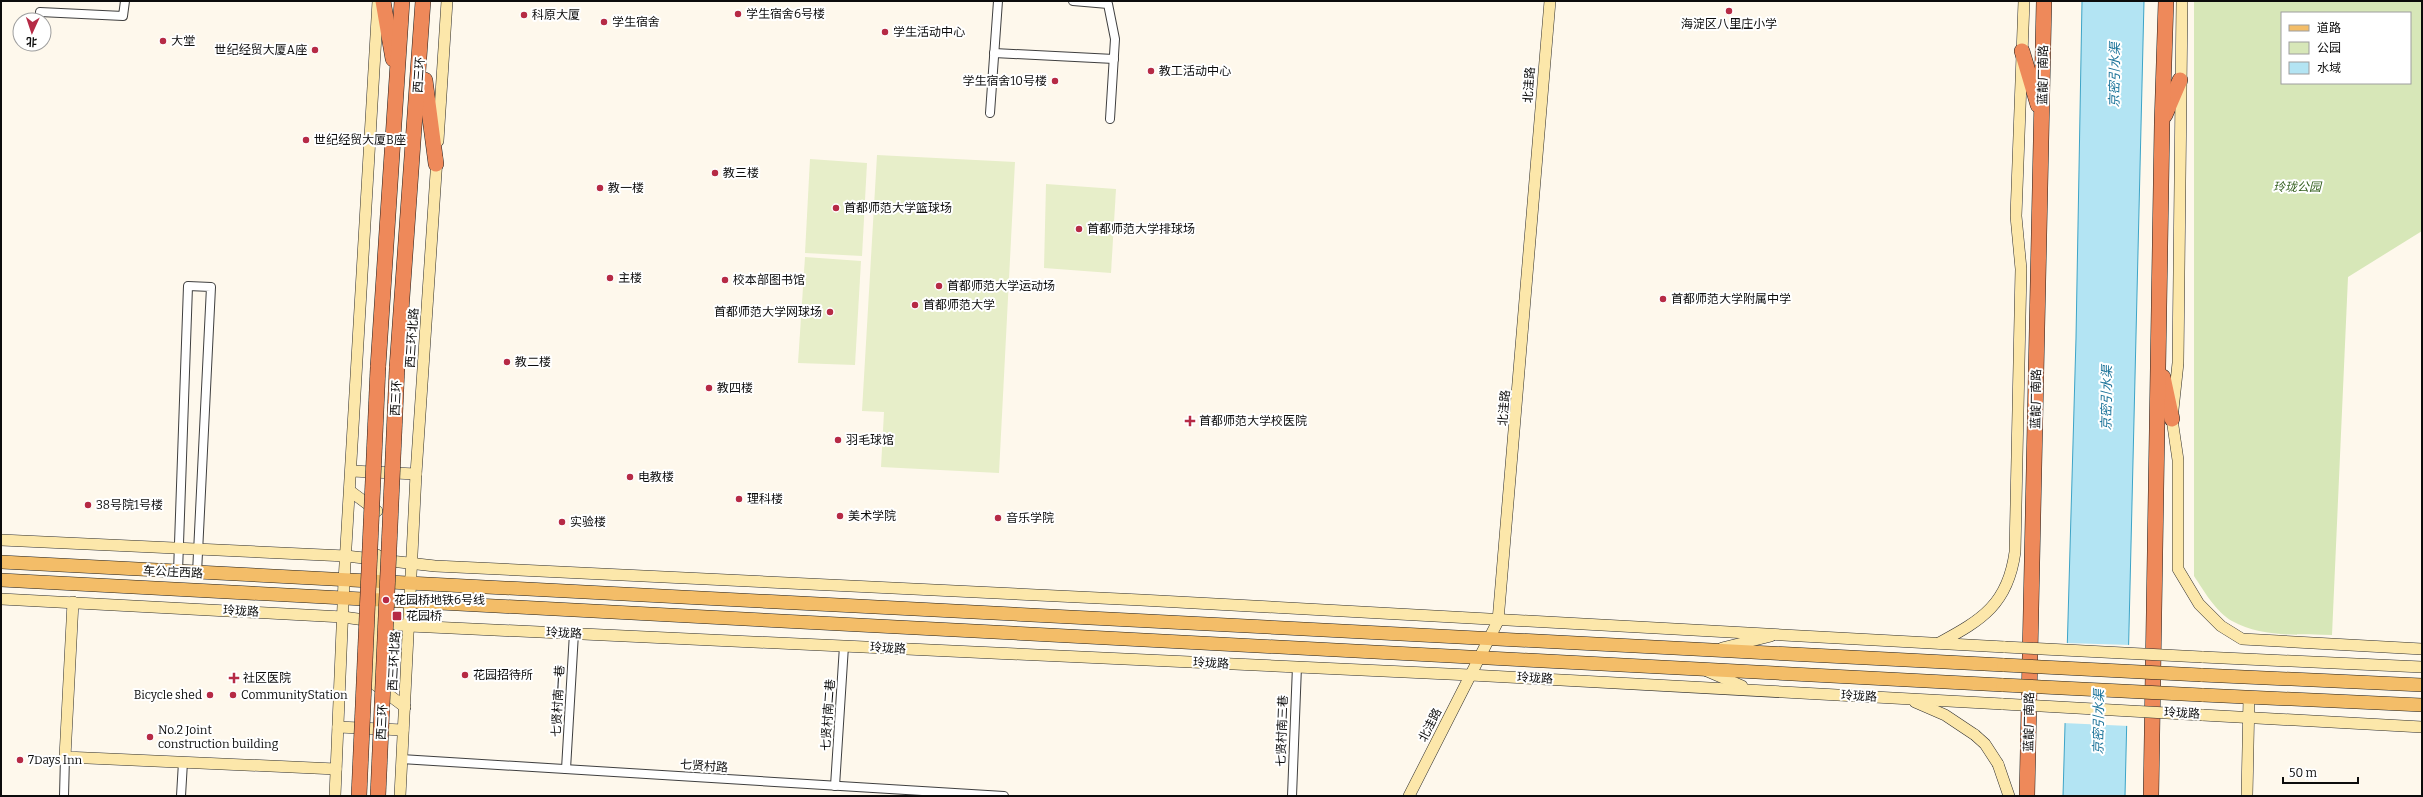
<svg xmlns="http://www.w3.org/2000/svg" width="2423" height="797" viewBox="0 0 2423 797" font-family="Bitter,'Noto Sans SC',serif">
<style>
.green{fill:#d7e7b8;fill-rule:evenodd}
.pitch{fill:#e7eec9}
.water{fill:#b3e4f3;stroke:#3da4c7}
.pier{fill:#fef8ec}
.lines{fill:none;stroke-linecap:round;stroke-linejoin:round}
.street-casing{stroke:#3f3f3f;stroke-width:10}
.secondary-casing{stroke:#2e2e2e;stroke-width:12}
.primary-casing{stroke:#1d1d1d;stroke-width:14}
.highway-casing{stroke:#1d1d1d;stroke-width:16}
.street{stroke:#fff;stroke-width:8}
.secondary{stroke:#fce7aa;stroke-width:11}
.primary{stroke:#f3bd68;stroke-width:13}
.highway{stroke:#ee895a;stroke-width:15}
.secondary-bridge-casing{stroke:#2e2e2e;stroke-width:12;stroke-linecap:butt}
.primary-bridge-casing{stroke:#1d1d1d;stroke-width:14;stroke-linecap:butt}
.highway-bridge-casing{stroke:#1d1d1d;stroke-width:16;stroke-linecap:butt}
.secondary-bridge{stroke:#fce7aa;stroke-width:11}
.primary-bridge{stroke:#f3bd68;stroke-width:13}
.highway-bridge{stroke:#ee895a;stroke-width:15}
.poi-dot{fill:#b62a45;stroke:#fff;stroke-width:1.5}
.labels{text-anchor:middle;stroke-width:4;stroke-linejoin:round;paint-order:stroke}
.poi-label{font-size:12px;fill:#0c0c0c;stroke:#fff;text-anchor:start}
.street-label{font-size:12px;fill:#0c0c0c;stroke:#fff}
.park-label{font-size:12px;font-style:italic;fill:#366120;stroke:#fff}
.water-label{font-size:13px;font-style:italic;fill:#1b7399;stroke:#fff}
</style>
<rect width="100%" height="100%" fill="#fef8ec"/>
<path class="green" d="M 2194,1 L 2422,1 L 2422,231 L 2348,277 L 2332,635 C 2299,634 2262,638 2232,621 C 2216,612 2204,591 2194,576 ZM 2282,13 L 2410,13 L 2410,83 L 2282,83 Z"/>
<g class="pitch">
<path d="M 877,155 L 1015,162 L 999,473 L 881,467 L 884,412 L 862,411 Z"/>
<path d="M 810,159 L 867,163 L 862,256 L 805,253 Z"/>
<path d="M 1046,184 L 1116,189 L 1111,273 L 1044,268 Z"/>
<path d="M 805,257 L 861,261 L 855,365 L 798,363 Z"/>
</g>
<path class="water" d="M 2082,1 L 2144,1 L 2125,796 L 2063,796 L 2076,338 Z"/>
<path class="pier" d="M 2065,643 L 2131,645 L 2129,726 L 2063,723 Z"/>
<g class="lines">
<defs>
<g id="street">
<path d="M 1073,1 L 1108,4 L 1115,39 L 1110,119"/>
<path d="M 40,12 L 123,16 L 125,1"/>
<path d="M 994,53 L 1114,59"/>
<path d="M 990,113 L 998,1"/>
<path d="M 178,572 L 188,286 L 211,287 L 197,573"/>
<path d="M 401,759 L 1004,796"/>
<path d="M 566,769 L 574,633"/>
<path d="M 835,786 L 844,646"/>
<path d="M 64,796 L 65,757"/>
<path d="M 181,796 L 183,762"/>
<path d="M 1292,796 L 1297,666"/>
</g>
<g id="secondary">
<path d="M 2182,1 L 2178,363 L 2172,419 L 2178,460 L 2178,569 L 2199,604 L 2221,626 L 2242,639 L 2422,649"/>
<path d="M 438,141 L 447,1"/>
<path d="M 351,471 L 416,474"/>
<path d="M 350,491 L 377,511"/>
<path d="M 1,540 L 346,556 L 435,566 L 1141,600 L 2005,647"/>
<path d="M 377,555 L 373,683 L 405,707"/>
<path d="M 1,599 L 343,617 L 409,626 L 1470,675 L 2003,704"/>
<path d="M 73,602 L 65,757 L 336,769"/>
<path d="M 1939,643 C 1982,620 2008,604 2015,552 L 2021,269 L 2016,216 L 2024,1"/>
<path d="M 1722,648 L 1771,636"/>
<path d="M 2202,657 L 2422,667"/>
<path d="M 1707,671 L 1742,686"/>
<path d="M 1915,702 L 1945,715 L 1975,735"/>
<path d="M 2202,715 L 2422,727"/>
<path d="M 338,727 L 403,730"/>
<path d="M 1998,764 L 2009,796"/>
<path d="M 335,796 L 344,581 L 378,1"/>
<path d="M 400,796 L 416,474 L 437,158"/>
<path d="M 1409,796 L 1498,621 L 1550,1"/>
<path d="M 2247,796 L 2249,697"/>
</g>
<g id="primary">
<path d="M 1,562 L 2004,665"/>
<path d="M 1,580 L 2003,685"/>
<path d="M 2201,675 L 2422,685"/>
<path d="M 2202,695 L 2422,705"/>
</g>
<g id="highway">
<path d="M 383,1 L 393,59"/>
<path d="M 2022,51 L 2038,105"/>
<path d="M 425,80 L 436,164"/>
<path d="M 2165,115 L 2180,80"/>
<path d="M 378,367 L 402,1"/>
<path d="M 397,368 L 423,1"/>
<path d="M 2163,377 L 2172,419"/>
<path d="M 2027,796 L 2044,1"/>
<path d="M 2151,796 L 2162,124 L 2166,1"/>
</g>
</defs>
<use href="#street" class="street-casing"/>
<use href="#secondary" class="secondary-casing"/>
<use href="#primary" class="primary-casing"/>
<use href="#highway" class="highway-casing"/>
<use href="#street" class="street"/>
<use href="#secondary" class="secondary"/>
<use href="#primary" class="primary"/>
<use href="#highway" class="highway"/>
<defs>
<g id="secondary-bridge">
<path d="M 2005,647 L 2202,657"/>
<path d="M 2003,704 L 2202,715"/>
<path d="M 1975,735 L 1985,744 L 1998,764"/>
</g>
<g id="primary-bridge">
<path d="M 2004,665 L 2201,675"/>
<path d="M 2003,685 L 2202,695"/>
</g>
<g id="highway-bridge">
<path d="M 359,796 L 378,367"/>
<path d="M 378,796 L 397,368"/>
</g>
</defs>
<use href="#secondary-bridge" class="secondary-bridge-casing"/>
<use href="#primary-bridge" class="primary-bridge-casing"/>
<use href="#highway-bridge" class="highway-bridge-casing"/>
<use href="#secondary-bridge" class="secondary-bridge"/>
<use href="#primary-bridge" class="primary-bridge"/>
<use href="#highway-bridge" class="highway-bridge"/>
</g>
<g class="poi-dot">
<circle cx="1729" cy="11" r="4"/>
<circle cx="738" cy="14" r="4"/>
<circle cx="524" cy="15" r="4"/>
<circle cx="604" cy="22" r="4"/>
<circle cx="885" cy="32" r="4"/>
<circle cx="163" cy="41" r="4"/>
<circle cx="315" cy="50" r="4"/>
<circle cx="1151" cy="71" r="4"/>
<circle cx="1055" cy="81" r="4"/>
<circle cx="306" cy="140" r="4"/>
<circle cx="715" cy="173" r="4"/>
<circle cx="600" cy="188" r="4"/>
<circle cx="836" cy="208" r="4"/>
<circle cx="1079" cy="229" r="4"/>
<circle cx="610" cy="278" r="4"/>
<circle cx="725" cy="280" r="4"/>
<circle cx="939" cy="286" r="4"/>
<circle cx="1663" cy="299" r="4"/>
<circle cx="915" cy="305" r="4"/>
<circle cx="830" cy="312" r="4"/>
<circle cx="507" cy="362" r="4"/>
<circle cx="709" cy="388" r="4"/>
<path d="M1188 415h4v4h4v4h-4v4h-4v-4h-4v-4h4z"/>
<circle cx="838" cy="440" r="4"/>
<circle cx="630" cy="477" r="4"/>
<circle cx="739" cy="499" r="4"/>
<circle cx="88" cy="505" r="4"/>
<circle cx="840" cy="516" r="4"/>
<circle cx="998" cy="518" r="4"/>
<circle cx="562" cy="522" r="4"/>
<circle cx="386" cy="600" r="4"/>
<rect x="392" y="611" width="10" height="10" rx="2"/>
<circle cx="465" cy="675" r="4"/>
<path d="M232 672h4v4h4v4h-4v4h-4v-4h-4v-4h4z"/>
<circle cx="210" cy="695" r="4"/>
<circle cx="233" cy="695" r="4"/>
<circle cx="150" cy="737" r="4"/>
<circle cx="20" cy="760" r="4"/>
</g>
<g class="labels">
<g class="poi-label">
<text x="746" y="18">学生宿舍6号楼</text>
<text x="532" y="19">科原大厦</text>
<text x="612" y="26">学生宿舍</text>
<text x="1729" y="28" text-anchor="middle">海淀区八里庄小学</text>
<text x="893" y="36">学生活动中心</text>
<text x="171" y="45">大堂</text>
<text x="307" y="54" text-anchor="end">世纪经贸大厦A座</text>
<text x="1159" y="75">教工活动中心</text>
<text x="1047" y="85" text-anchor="end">学生宿舍10号楼</text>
<text x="314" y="144">世纪经贸大厦B座</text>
<text x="723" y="177">教三楼</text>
<text x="608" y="192">教一楼</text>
<text x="844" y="212">首都师范大学篮球场</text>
<text x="1087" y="233">首都师范大学排球场</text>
<text x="618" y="282">主楼</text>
<text x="733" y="284">校本部图书馆</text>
<text x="947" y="290">首都师范大学运动场</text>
<text x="1671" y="303">首都师范大学附属中学</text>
<text x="923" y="309">首都师范大学</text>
<text x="822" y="316" text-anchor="end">首都师范大学网球场</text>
<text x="515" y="366">教二楼</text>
<text x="717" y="392">教四楼</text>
<text x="1199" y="425">首都师范大学校医院</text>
<text x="846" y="444">羽毛球馆</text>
<text x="638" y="481">电教楼</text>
<text x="747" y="503">理科楼</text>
<text x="96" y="509">38号院1号楼</text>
<text x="848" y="520">美术学院</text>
<text x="1006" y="522">音乐学院</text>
<text x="570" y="526">实验楼</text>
<text x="394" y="604">花园桥地铁6号线</text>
<text x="406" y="620">花园桥</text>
<text x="473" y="679">花园招待所</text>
<text x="243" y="682">社区医院</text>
<text x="202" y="699" text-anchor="end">Bicycle shed</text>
<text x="241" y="699">CommunityStation</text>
<text x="158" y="734">No.2 Joint<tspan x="158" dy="14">construction building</tspan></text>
<text x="28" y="764">7Days Inn</text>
</g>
<g class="street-label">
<text transform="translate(419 75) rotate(-86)" y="4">西三环</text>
<text transform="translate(2043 75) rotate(-89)" y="4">蓝靛厂南路</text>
<text transform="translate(1529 85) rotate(-86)" y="4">北洼路</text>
<text transform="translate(412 338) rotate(-86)" y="4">西三环北路</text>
<text transform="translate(396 398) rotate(-87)" y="4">西三环</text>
<text transform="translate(2036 399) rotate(-89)" y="4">蓝靛厂南路</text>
<text transform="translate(1504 408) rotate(-85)" y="4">北洼路</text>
<text transform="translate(173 572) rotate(3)" y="4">车公庄西路</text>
<text transform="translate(241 611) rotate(3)" y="4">玲珑路</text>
<text transform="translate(564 633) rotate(3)" y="4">玲珑路</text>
<text transform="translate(888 648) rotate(3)" y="4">玲珑路</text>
<text transform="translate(394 661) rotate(-87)" y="4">西三环北路</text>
<text transform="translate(1211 663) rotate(3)" y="4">玲珑路</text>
<text transform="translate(1535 678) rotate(3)" y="4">玲珑路</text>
<text transform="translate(1859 696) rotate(3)" y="4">玲珑路</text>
<text transform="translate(558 701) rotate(-87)" y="4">七贤村南一巷</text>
<text transform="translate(2182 713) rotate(3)" y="4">玲珑路</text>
<text transform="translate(828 715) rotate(-86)" y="4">七贤村南二巷</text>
<text transform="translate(382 722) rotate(-87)" y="4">西三环</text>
<text transform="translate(2029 722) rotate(-89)" y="4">蓝靛厂南路</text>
<text transform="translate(1430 725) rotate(-63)" y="4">北洼路</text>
<text transform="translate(1282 731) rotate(-88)" y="4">七贤村南三巷</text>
<text transform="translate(704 766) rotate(4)" y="4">七贤村路</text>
</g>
<g class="park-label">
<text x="2297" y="191">玲珑公园</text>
</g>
<g class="water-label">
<text transform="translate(2114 75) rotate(-89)" y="5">京密引水渠</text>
<text transform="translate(2106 398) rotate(-89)" y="5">京密引水渠</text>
<text transform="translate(2098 722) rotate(-89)" y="5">京密引水渠</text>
</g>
</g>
<rect width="2423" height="797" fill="none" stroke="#0c0c0c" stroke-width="4"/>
<rect x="2281" y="12" width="130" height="72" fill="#ffffff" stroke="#9e9e9e"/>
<rect x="2289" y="25" width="20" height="6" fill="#f3bd68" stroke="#9e9e9e"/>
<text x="2317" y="32" font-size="12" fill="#0c0c0c">道路</text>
<rect x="2289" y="42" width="20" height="12" fill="#d7e7b8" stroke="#9e9e9e"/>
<text x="2317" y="52" font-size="12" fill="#0c0c0c">公园</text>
<rect x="2289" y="62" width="20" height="12" fill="#b3e4f3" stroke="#9e9e9e"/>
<text x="2317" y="72" font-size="12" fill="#0c0c0c">水域</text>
<g transform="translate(32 32) rotate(183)"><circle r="19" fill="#ffffff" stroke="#9e9e9e"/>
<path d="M0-3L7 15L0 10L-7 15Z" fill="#b62a45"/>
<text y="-6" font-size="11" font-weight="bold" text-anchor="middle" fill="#0c0c0c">北</text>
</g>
<path d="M2283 777v6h75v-6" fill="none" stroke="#0c0c0c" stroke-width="2"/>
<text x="2289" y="777" font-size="12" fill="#0c0c0c" stroke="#ffffff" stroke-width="3" paint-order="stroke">50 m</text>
</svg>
